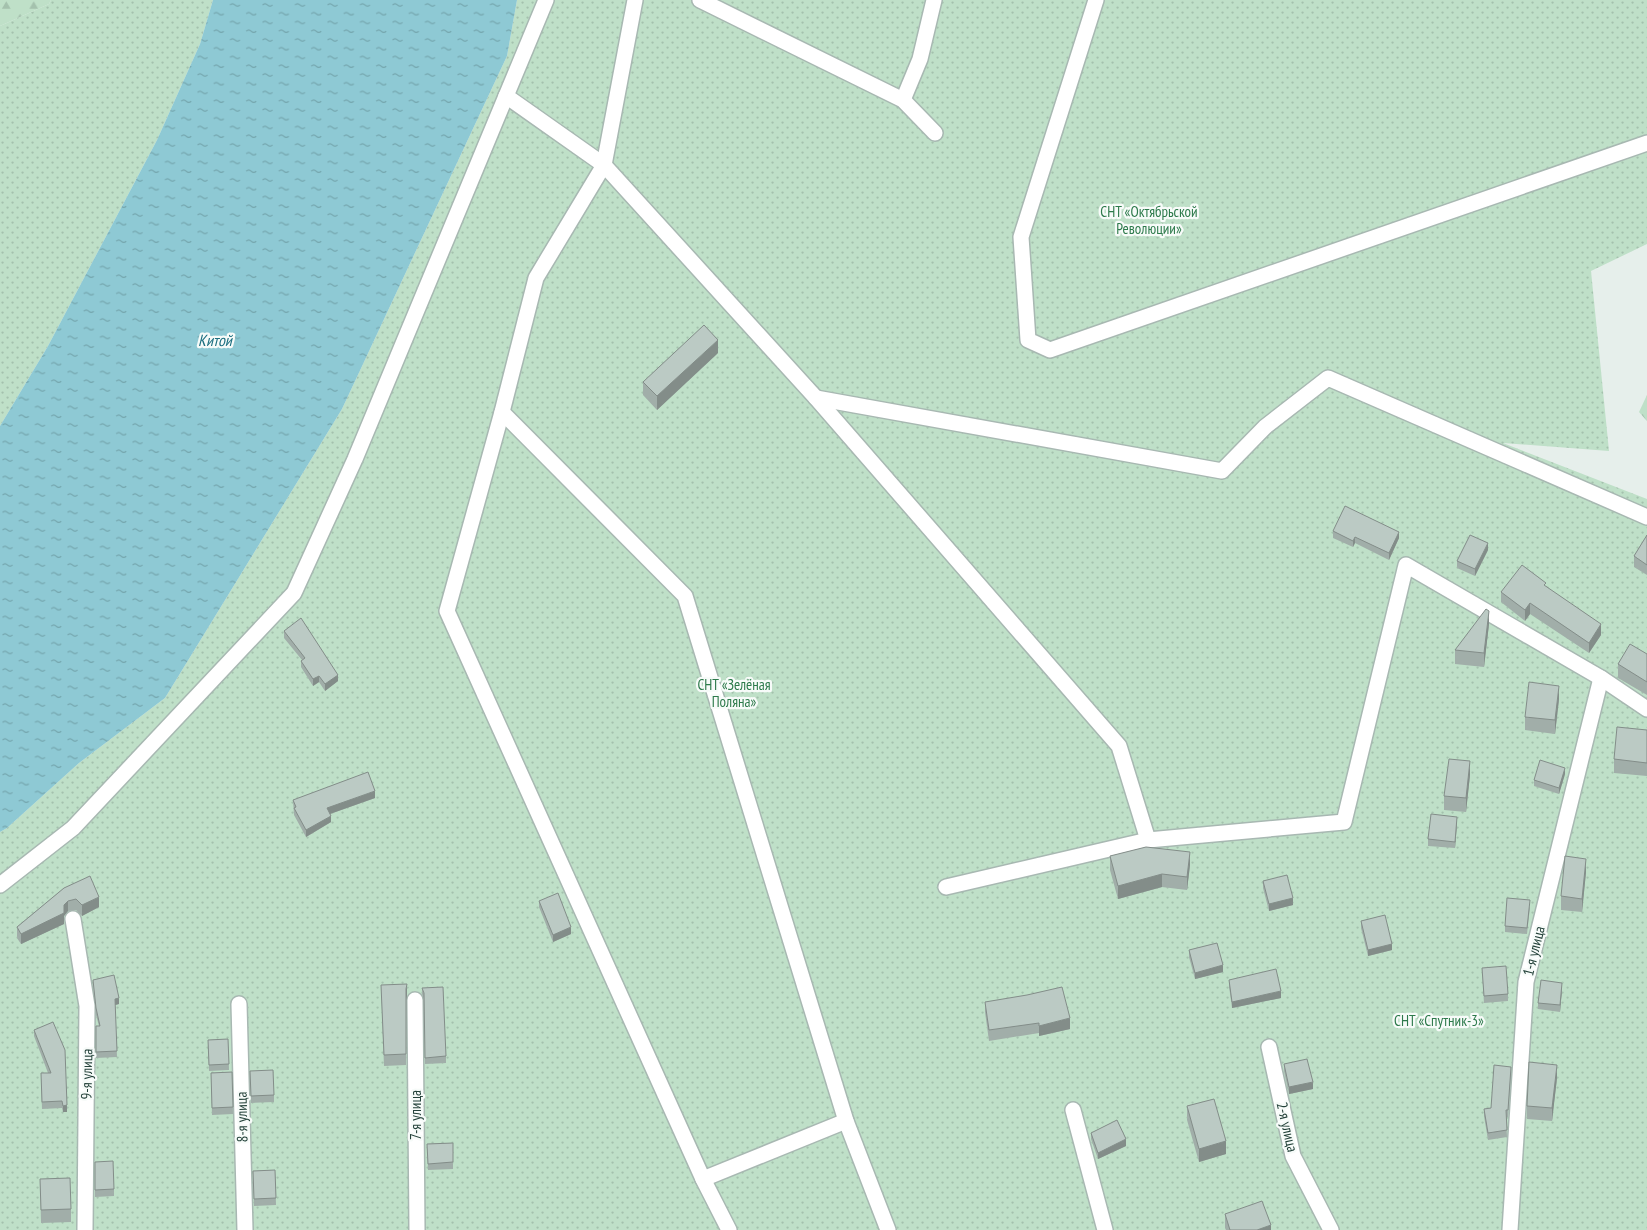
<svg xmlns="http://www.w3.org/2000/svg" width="1647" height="1230" viewBox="0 0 1647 1230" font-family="'PT Sans Narrow',sans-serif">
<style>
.green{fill:url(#green-dots)}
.forest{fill:url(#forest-firs)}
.water{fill:url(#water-ripples)}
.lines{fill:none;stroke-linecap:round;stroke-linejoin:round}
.minor-casing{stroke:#a8b8b2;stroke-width:18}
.minor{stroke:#fff;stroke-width:15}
.wall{fill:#a1aea9}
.shaded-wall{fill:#838d89}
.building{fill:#bbcac4;stroke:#838d89}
.labels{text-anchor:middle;stroke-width:4.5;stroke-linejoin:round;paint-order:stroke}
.park-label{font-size:15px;fill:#2d7a4b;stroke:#f7fbf9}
.street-label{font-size:15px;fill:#24423a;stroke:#f7fbf9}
.water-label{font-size:16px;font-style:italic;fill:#1c6f80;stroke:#f7fbf9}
</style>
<defs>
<pattern id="green-dots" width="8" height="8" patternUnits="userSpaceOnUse" patternTransform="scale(1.25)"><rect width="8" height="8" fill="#bfe0c8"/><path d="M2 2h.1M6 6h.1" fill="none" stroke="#a4c1ad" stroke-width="1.8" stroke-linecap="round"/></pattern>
<pattern id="forest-firs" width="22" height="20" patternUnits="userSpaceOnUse" patternTransform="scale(1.25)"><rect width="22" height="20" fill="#bfe0c8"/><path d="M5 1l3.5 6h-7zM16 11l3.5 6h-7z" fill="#a4c1ad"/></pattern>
<pattern id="water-ripples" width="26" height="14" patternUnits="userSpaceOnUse" patternTransform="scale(1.25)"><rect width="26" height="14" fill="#8ec9d4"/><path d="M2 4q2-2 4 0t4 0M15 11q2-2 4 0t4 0" fill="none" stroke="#74a5ad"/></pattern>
</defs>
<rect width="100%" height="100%" fill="#e6efeb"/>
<g class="green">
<path d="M 51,0 L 213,0 L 200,44 L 157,140 L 48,346 L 0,426 L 0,26 L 49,4 Z"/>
<path d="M 517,0 L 1647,0 L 1647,244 L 1591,271 L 1609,451 L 1503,443 L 1647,499 L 1647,1230 L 0,1230 L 0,832 L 7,828 L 79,763 L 165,698 L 342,409 L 507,56 Z"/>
</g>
<g class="forest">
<path d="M 0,0 L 51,0 L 49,4 L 0,26 Z"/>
<path d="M 1647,395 L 1647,421 L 1639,412 Z"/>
</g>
<path class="water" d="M 213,0 L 517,0 L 507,56 L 342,409 L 165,698 L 79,763 L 7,828 L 0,832 L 0,426 L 48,346 L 157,140 L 200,44 Z"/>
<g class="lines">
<defs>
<g id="minor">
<path d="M 635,0 L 604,165 L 536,278 L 502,412 L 447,611 L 703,1179 L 729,1230"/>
<path d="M 700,0 L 903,100 L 935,133"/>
<path d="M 1096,0 L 1021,237 L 1028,340 L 1050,350 L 1647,143"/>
<path d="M 506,96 L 604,165 L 816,398 L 1119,746 L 1148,840"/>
<path d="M 903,100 L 920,59 L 934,0"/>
<path d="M 816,398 L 1222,471 L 1265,427 L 1328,378 L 1647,517"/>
<path d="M 502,412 L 685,596 L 846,1121 L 888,1230"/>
<path d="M 0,885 L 73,828 L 294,593 L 355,459 L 546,0"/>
<path d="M 946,887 L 1148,840 L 1344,822 L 1406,565 L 1601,678 L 1647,709"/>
<path d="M 73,919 L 87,1006 L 85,1230"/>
<path d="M 415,1000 L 417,1230"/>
<path d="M 239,1004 L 245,1230"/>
<path d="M 1269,1047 L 1293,1156 L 1331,1230"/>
<path d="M 1073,1110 L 1105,1230"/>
<path d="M 703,1179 L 846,1121"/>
<path d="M 1510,1230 L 1526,982 L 1601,678"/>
</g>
</defs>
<use href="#minor" class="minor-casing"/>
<use href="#minor" class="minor"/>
</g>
<g class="wall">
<path d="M 718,353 L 657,410 L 643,395 L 643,382 Z"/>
<path d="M 1333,531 L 1399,538 L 1389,560 L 1355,543 L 1353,547 L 1333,538 Z"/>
<path d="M 1647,535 L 1647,575 L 1634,567 L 1634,556 Z"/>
<path d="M 1488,550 L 1475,576 L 1457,568 L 1457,561 Z"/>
<path d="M 1546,586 L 1601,635 L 1589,653 L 1530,614 L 1525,621 L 1501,602 L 1501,592 Z"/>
<path d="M 1489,624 L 1484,667 L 1455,664 L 1455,650 Z"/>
<path d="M 284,631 L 338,681 L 325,691 L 319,682 L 313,686 L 301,667 L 301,661 L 302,660 L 284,638 Z"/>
<path d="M 1647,654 L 1647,695 L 1618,678 L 1618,664 Z"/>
<path d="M 1559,699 L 1555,734 L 1525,730 L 1525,717 Z"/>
<path d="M 1647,730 L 1647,776 L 1614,773 L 1614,759 Z"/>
<path d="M 1565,774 L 1559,794 L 1534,786 L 1534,780 Z"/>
<path d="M 1470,775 L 1466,812 L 1444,810 L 1444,796 Z"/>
<path d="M 375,798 L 330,814 L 331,822 L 306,837 L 294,815 L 293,800 Z"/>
<path d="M 1457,823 L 1455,848 L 1428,846 L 1428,839 Z"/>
<path d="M 1110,856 L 1190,865 L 1187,890 L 1162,887 L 1118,899 L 1110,870 Z"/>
<path d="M 1586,872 L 1582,912 L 1561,910 L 1561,896 Z"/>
<path d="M 1263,881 L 1293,905 L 1269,911 L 1263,888 Z"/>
<path d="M 64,888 L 99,907 L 82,916 L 76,910 L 68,911 L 64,916 L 64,924 L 21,944 L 17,938 L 17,927 Z"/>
<path d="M 539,901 L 571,934 L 553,942 L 539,907 Z"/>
<path d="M 1530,907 L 1527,934 L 1505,932 L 1505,926 Z"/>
<path d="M 1361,921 L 1392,950 L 1368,956 L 1361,928 Z"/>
<path d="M 1189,950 L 1223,972 L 1195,979 L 1189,957 Z"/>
<path d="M 1482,968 L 1508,994 L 1508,1001 L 1484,1003 Z"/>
<path d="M 93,980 L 119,1004 L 115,1005 L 117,1057 L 96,1058 L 96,1026 L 99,1026 L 96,1015 Z"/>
<path d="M 1229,980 L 1281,998 L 1232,1008 L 1229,986 Z"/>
<path d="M 381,985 L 407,995 L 406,1000 L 406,1065 L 384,1066 Z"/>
<path d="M 422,988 L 446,1056 L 446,1063 L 425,1064 L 424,1000 L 422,994 Z"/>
<path d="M 1562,989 L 1560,1012 L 1538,1009 L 1538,1003 Z"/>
<path d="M 985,1002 L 1070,1029 L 1039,1036 L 1039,1033 L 989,1041 L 985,1012 Z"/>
<path d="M 34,1030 L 67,1112 L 63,1112 L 62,1108 L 42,1109 L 41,1080 L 48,1073 L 34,1036 Z"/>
<path d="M 228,1039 L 229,1070 L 209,1071 L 208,1040 Z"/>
<path d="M 1284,1064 L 1313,1089 L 1289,1094 L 1284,1071 Z"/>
<path d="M 250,1071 L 274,1095 L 274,1102 L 251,1103 Z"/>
<path d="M 232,1072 L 233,1114 L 212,1115 L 211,1073 Z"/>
<path d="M 1511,1074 L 1508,1117 L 1506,1117 L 1507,1137 L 1488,1140 L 1484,1116 L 1484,1109 L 1491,1108 Z"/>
<path d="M 1557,1078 L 1552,1121 L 1527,1119 L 1527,1106 Z"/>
<path d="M 1187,1106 L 1226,1154 L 1199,1162 L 1187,1120 Z"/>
<path d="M 1091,1133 L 1126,1146 L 1098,1159 L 1091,1139 Z"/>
<path d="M 453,1143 L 453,1169 L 428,1170 L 427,1144 Z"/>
<path d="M 95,1162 L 114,1189 L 114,1196 L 95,1197 Z"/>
<path d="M 275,1170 L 276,1205 L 254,1206 L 253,1171 Z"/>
<path d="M 40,1179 L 71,1209 L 71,1222 L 41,1223 Z"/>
<path d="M 1225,1214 L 1271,1230 L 1226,1230 L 1225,1228 Z"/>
</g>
<g class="shaded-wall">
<path d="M 718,340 L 718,353 L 657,410 L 657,396 Z"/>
<path d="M 1399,532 L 1399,538 L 1389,560 L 1389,553 Z"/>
<path d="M 1355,537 L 1355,543 L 1353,547 L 1353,541 Z"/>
<path d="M 1488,543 L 1488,550 L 1475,576 L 1475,569 Z"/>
<path d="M 1530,603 L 1530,614 L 1525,621 L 1525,610 Z"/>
<path d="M 1489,611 L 1489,624 L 1484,667 L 1484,653 Z"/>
<path d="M 1601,624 L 1601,635 L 1589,653 L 1589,643 Z"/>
<path d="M 338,675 L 338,681 L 325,691 L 325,684 Z"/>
<path d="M 319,676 L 319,682 L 313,686 L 313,679 Z"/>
<path d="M 1559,686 L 1559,699 L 1555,734 L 1555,720 Z"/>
<path d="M 1470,761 L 1470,775 L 1466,812 L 1466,798 Z"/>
<path d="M 1565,768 L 1565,774 L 1559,794 L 1559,788 Z"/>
<path d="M 375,791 L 375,798 L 327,815 L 327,808 Z"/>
<path d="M 331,816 L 331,822 L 306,837 L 306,830 Z"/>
<path d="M 1457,817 L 1457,823 L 1455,848 L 1455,842 Z"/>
<path d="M 1190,852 L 1190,865 L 1187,890 L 1187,877 Z"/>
<path d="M 1586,859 L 1586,872 L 1582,912 L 1582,899 Z"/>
<path d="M 1162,874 L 1162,887 L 1118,899 L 1118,886 Z"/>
<path d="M 99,897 L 99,907 L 82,916 L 82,905 Z"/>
<path d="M 1293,898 L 1293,905 L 1269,911 L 1269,904 Z"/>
<path d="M 68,901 L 68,911 L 64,916 L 64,924 L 21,944 L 21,934 L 64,905 Z"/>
<path d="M 571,927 L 571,934 L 553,942 L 553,935 Z"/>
<path d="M 1392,944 L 1392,950 L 1368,956 L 1368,950 Z"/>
<path d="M 1223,965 L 1223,972 L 1195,979 L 1195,973 Z"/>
<path d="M 1562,983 L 1562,989 L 1560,1012 L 1560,1005 Z"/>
<path d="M 407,984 L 407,995 L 406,1000 L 406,989 Z"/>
<path d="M 1281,991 L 1281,998 L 1232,1008 L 1232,1002 Z"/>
<path d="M 119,998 L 119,1004 L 115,1005 L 115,999 Z"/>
<path d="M 1070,1018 L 1070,1029 L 1039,1036 L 1039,1026 Z"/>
<path d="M 1557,1065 L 1557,1078 L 1552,1121 L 1552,1108 Z"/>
<path d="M 1313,1082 L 1313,1089 L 1289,1094 L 1289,1087 Z"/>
<path d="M 67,1105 L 67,1112 L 63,1112 L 63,1106 Z"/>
<path d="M 1126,1139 L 1126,1146 L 1098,1159 L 1098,1153 Z"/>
<path d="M 1226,1141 L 1226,1154 L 1199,1162 L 1199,1149 Z"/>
<path d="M 1271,1225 L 1271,1230 L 1257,1230 Z"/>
</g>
<g class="building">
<path d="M 704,325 L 718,340 L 657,396 L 643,382 Z"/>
<path d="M 1345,506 L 1399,532 L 1389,553 L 1355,537 L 1353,541 L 1333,531 Z"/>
<path d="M 1470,535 L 1488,543 L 1475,569 L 1457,561 Z"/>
<path d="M 1647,535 L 1647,565 L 1634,556 Z"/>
<path d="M 1522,565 L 1546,583 L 1544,585 L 1601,624 L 1589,643 L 1530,603 L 1525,610 L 1501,592 Z"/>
<path d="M 1486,609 L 1489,611 L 1484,653 L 1455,650 Z"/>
<path d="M 301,618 L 338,675 L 325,684 L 319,676 L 313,679 L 301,661 L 305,658 L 284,631 Z"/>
<path d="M 1630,644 L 1647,654 L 1647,682 L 1618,664 Z"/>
<path d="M 1529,682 L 1559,686 L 1555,720 L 1525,717 Z"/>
<path d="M 1617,727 L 1647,730 L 1647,763 L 1614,759 Z"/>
<path d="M 1449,759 L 1470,761 L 1466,798 L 1444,796 Z"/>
<path d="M 1540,760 L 1565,768 L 1559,788 L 1534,780 Z"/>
<path d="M 368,772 L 375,791 L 327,808 L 331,816 L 306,830 L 294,808 L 296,807 L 293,800 Z"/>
<path d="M 1431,814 L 1457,817 L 1455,842 L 1428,839 Z"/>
<path d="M 1146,847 L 1190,852 L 1187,877 L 1162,874 L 1118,886 L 1110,856 Z"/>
<path d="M 1565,856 L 1586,859 L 1582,899 L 1561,896 Z"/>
<path d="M 1287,875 L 1293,898 L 1269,904 L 1263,881 Z"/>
<path d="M 90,876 L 99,897 L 82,905 L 76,899 L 68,901 L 64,905 L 64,913 L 21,934 L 17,927 L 64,888 Z"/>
<path d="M 558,893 L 571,927 L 553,935 L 539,901 Z"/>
<path d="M 1507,898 L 1530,900 L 1527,928 L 1505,926 Z"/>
<path d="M 1385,915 L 1392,944 L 1368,950 L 1361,921 Z"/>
<path d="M 1217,943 L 1223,965 L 1195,973 L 1189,950 Z"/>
<path d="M 1506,966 L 1508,994 L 1484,996 L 1482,968 Z"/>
<path d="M 1276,969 L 1281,991 L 1232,1002 L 1229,980 Z"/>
<path d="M 114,975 L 119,998 L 115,999 L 117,1051 L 96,1052 L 96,1026 L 100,1026 L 96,1008 L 93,980 Z"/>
<path d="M 1541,980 L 1562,983 L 1560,1005 L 1538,1003 Z"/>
<path d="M 407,984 L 406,989 L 406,1054 L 384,1055 L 381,985 Z"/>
<path d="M 443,987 L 446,1056 L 425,1058 L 424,993 L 422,988 Z"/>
<path d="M 1062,987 L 1070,1018 L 1039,1026 L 1039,1023 L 989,1030 L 985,1002 L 1027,995 Z"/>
<path d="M 53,1022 L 65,1050 L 67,1105 L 63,1106 L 62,1101 L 42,1102 L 41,1073 L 51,1073 L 34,1030 Z"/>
<path d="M 228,1039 L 229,1064 L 209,1065 L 208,1040 Z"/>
<path d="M 1307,1059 L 1313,1082 L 1289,1087 L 1284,1064 Z"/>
<path d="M 1529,1062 L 1557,1065 L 1552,1108 L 1527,1106 Z"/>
<path d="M 1494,1065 L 1511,1067 L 1508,1110 L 1506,1110 L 1507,1130 L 1488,1133 L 1484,1109 L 1491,1108 Z"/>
<path d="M 273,1070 L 274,1095 L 251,1096 L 250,1071 Z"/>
<path d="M 232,1072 L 233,1107 L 212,1108 L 211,1073 Z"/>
<path d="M 1214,1099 L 1226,1141 L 1199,1149 L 1187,1106 Z"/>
<path d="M 1117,1120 L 1126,1139 L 1098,1153 L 1091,1133 Z"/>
<path d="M 453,1143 L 453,1162 L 428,1164 L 427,1144 Z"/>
<path d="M 113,1161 L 114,1189 L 95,1190 L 95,1162 Z"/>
<path d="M 275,1170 L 276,1198 L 254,1199 L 253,1171 Z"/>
<path d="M 70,1178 L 71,1209 L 41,1210 L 40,1179 Z"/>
<path d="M 1262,1201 L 1271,1225 L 1257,1230 L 1230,1230 L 1225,1214 Z"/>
</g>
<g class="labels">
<g class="park-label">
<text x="1149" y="217">СНТ «Октябрьской<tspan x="1149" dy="17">Революции»</tspan></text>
<text x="734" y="690">СНТ «Зелёная<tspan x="734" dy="17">Поляна»</tspan></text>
<text x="1439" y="1026">СНТ «Спутник-3»</text>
</g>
<g class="street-label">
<text transform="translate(1534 951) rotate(-76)" y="5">1-я улица</text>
<text transform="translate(87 1074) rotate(-89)" y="5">9-я улица</text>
<text transform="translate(416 1115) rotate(-90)" y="5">7-я улица</text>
<text transform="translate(242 1117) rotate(-91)" y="5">8-я улица</text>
<text transform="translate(1287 1127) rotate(77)" y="5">2-я улица</text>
</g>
<g class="water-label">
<text x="215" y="346">Китой</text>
</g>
</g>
</svg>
